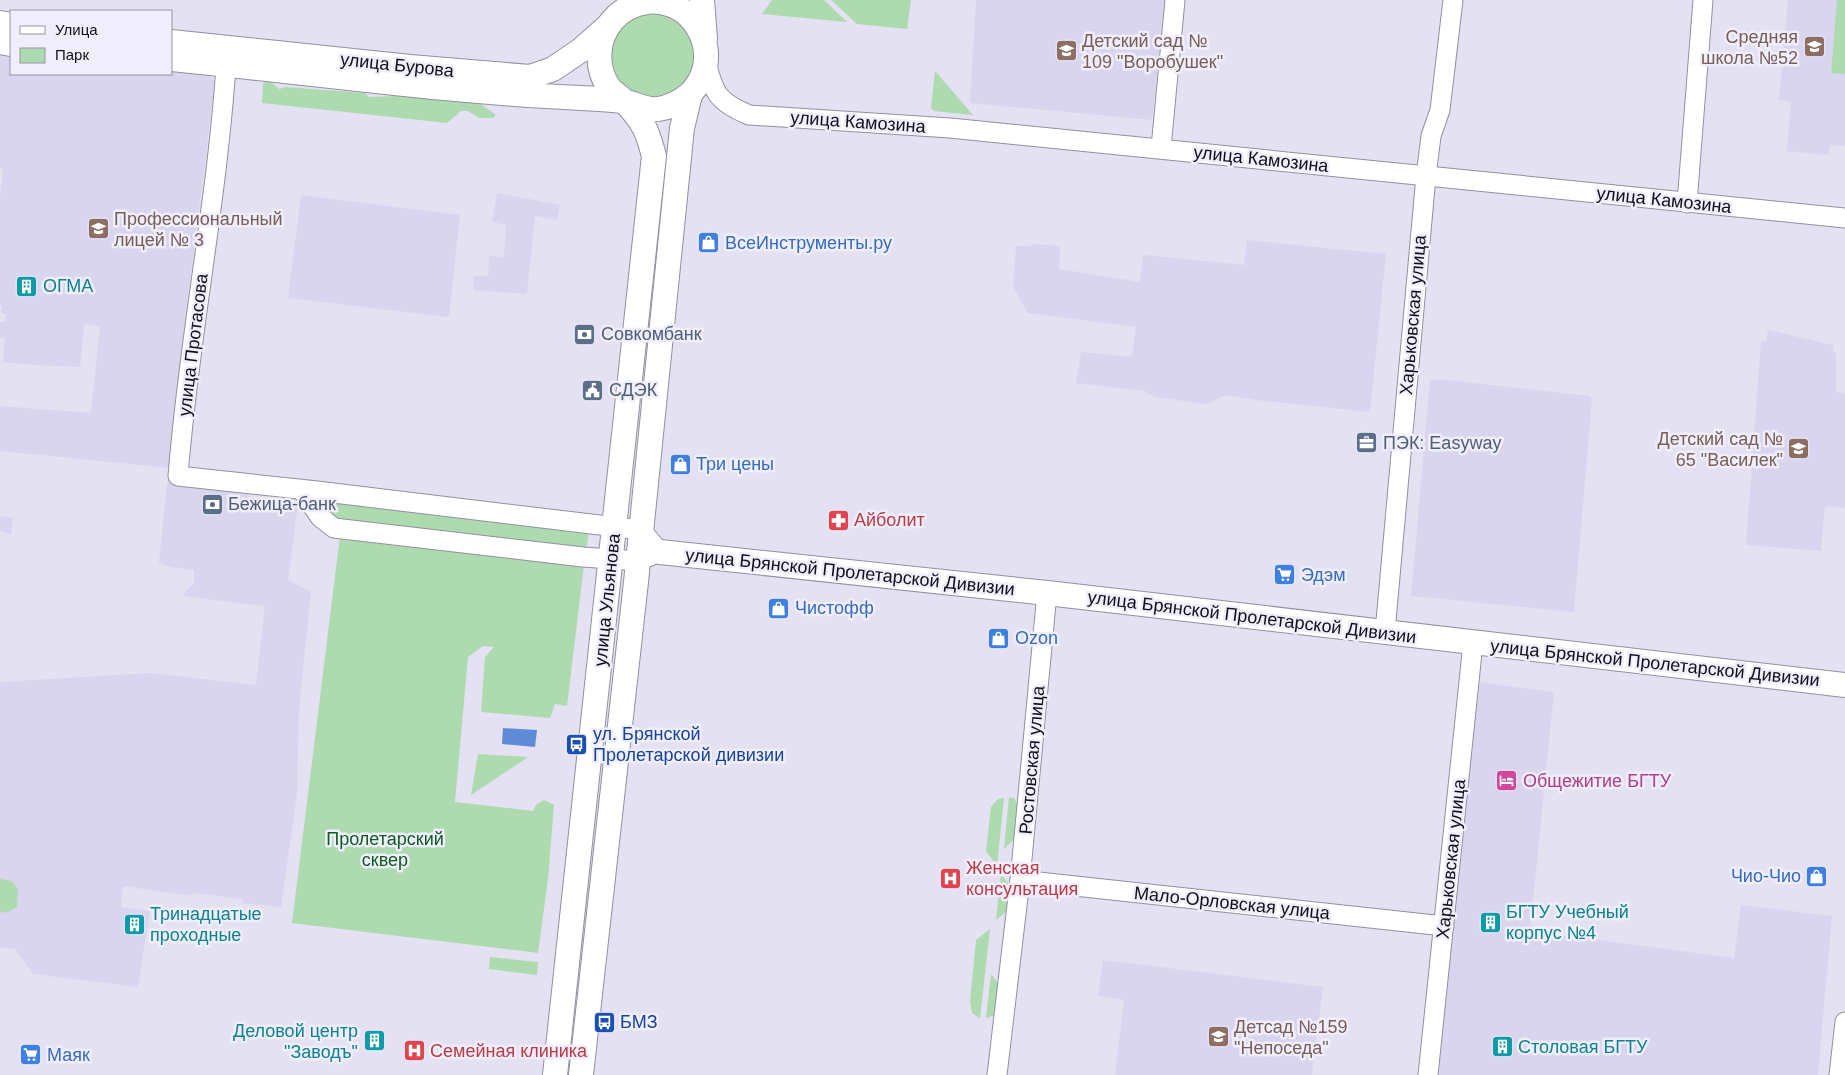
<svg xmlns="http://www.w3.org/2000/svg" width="1845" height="1075" viewBox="0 0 1845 1075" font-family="Helvetica,sans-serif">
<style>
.built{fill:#d9d5ee}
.green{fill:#aedab0}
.water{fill:#5f8bd6}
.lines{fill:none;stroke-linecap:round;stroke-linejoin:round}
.minor-casing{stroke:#9290a0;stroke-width:21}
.major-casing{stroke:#9290a0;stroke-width:26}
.minor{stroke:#fff;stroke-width:19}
.major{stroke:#fff;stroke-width:24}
.labels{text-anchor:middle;stroke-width:5;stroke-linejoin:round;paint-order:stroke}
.education-label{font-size:18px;fill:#785e54;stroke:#f0eefd;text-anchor:start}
.street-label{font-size:18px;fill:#111016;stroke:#f0eefd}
.shop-label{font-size:18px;fill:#366cbe;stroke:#f0eefd;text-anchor:start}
.culture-label{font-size:18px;fill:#0d838f;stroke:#f0eefd;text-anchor:start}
.service-label{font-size:18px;fill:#4e5e75;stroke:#f0eefd;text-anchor:start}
.health-label{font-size:18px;fill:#be3a42;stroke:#f0eefd;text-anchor:start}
.transit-label{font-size:18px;fill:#164399;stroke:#f0eefd;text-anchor:start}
.hotel-label{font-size:18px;fill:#b23c85;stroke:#f0eefd;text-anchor:start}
.park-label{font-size:18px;fill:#0c5d1d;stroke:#f0eefd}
</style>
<rect width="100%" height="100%" fill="#e3e1f2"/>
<g class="built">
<path d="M 976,0 L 1165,0 L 1152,120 L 970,103 Z"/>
<path d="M 1788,0 L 1845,0 L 1845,146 L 1830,145 L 1828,155 L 1787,151 L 1791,102 L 1779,100 Z"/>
<path d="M 0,54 L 11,55 L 11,74 L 171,74 L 171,71 L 209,75 L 215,82 L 184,328 L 169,468 L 0,451 L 0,406 L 91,413 L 100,326 L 84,324 L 80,367 L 34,365 L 3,362 L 5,338 L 0,338 L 0,322 L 5,322 L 6,314 L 1,313 L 2,306 L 0,305 L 0,197 L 3,169 L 0,168 Z"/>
<path d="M 497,193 L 560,205 L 557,220 L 535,216 L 527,294 L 474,290 L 473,276 L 488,276 L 489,256 L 504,257 L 506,225 L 492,222 Z"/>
<path d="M 301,195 L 460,215 L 449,317 L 288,298 Z"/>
<path d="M 1247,240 L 1386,254 L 1370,412 L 1256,400 L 1225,395 L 1207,404 L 1154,397 L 1145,391 L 1076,383 L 1081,352 L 1132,357 L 1136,327 L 1028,313 L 1013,287 L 1016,246 L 1031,246 L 1031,244 L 1060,246 L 1059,269 L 1140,282 L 1143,255 L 1244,265 Z"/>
<path d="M 1768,330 L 1833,345 L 1833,350 L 1836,355 L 1836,392 L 1845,393 L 1845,508 L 1825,506 L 1821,551 L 1746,545 L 1761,341 L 1766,342 Z"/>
<path d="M 1430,380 L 1447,380 L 1589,396 L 1592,399 L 1574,612 L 1411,596 Z"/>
<path d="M 167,482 L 247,491 L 251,497 L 298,504 L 288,580 L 311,592 L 299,710 L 297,794 L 281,907 L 242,903 L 242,899 L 193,893 L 192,896 L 123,886 L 121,907 L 150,911 L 138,987 L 33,974 L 15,949 L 0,947 L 0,682 L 151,673 L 256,685 L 265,606 L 182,596 L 194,583 L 194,570 L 171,567 L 159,563 Z"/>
<path d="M 0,516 L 13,518 L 11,534 L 0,531 Z"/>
<path d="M 1478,682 L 1554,692 L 1530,931 L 1734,958 L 1741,905 L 1832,916 L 1818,1075 L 1435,1075 Z"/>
<path d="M 1103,960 L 1323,987 L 1312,1075 L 1115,1075 L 1124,1000 L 1098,996 Z"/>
</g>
<g class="green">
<path d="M 772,0 L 824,0 L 847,22 L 762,14 Z"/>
<path d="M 831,0 L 911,0 L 907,29 L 857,24 Z"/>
<path d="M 1837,0 L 1845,0 L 1845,74 L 1831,73 Z"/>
<circle cx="653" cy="55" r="42"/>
<path d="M 935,71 L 973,115 L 934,111 L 931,108 Z"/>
<path d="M 270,81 L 279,89 L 286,87 L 365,93 L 369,97 L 418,95 L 443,100 L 470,101 L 479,103 L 496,115 L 493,118 L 479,118 L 468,111 L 461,111 L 447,123 L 262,103 L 263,83 Z"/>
<path d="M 340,498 L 589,529 L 586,553 L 335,523 L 326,516 Z"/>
<path d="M 340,536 L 584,565 L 567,706 L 555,704 L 550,718 L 481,712 L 485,657 L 494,647 L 483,646 L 468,657 L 455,802 L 533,811 L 536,805 L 544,800 L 554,805 L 548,879 L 538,953 L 292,923 Z"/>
<path d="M 478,754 L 528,757 L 471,795 Z"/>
<path d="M 1009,797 L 1014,798 L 1020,808 L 1018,835 L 1004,849 Z"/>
<path d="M 1004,798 L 997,866 L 986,851 L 991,807 L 998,799 Z"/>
<path d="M 1001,874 L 1012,888 L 1010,909 L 996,920 Z"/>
<path d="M 0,879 L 11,881 L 18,889 L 17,907 L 6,913 L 0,911 Z"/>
<path d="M 990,929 L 980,1018 L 972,1013 L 970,1001 L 976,940 Z"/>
<path d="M 490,957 L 538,962 L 537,975 L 489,969 Z"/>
<path d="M 991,974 L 1001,987 L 996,1015 L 986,1018 Z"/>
</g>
<path class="water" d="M 503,728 L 537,730 L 535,747 L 502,744 Z"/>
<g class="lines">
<defs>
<g id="minor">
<path d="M 227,50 C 219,193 189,334 178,476 C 224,481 271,486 317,491 L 641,530 L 660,552 L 638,561 L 583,557 L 334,528 L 320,517 L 301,489"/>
<path d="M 706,62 C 714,94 718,102 749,115 L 950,128 L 1845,218"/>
<path d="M 1161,148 L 1175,0"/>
<path d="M 1687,203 L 1703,0"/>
<path d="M 1385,632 L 1426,176 L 1431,136 L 1440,110 L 1453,0"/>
<path d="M 1020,880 L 1444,926"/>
<path d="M 997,1075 L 1020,880 L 1047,593"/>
<path d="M 1428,1075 L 1473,643"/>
<path d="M 1839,1075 L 1845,1022"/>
</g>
<g id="major">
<path d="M 702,0 L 705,39"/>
<path d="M 0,23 L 11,25"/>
<path d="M 0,42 L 11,44"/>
<path d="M 171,42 L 410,67 L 530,77 L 553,69 L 581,50 L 607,27"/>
<path d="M 171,59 C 308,72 445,92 582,98 C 595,99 608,99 621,101 C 634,102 644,111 658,109 C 706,101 722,49 688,15 C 679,6 661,0 648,2 C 633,4 621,10 612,21 C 596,40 595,69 610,89 C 614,93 619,96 623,100 C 631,108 639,118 644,127 C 649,136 651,146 654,156 L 555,1075"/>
<path d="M 660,552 L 1047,593 L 1845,685"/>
<path d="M 581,1075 L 636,582 L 682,128 L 690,95"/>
</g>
</defs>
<use href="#minor" class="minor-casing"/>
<use href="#major" class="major-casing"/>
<use href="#minor" class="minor"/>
<use href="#major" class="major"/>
</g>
<defs>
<symbol id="school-square" viewBox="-11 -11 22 22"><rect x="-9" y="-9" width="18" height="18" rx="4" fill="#8d6e63" stroke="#f0eefd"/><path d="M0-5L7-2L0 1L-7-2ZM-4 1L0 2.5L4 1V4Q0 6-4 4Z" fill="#fff"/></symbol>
<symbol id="university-square" viewBox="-11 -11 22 22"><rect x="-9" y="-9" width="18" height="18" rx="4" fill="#8d6e63" stroke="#f0eefd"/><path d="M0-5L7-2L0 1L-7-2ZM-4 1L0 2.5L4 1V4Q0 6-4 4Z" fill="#fff"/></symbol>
<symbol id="shop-square" viewBox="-11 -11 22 22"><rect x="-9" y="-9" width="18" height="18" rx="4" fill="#3f7fe0" stroke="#f0eefd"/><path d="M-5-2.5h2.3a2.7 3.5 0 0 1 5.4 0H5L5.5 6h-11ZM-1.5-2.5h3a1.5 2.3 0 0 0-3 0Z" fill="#fff"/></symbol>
<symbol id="building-square" viewBox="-11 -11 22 22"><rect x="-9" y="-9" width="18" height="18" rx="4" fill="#0f9aa8" stroke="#f0eefd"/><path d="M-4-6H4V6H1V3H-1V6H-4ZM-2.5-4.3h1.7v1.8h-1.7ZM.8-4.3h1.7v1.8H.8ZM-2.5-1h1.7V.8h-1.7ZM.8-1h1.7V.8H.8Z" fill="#fff"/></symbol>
<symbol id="bank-square" viewBox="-11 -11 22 22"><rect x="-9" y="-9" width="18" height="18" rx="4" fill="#5c6f8a" stroke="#f0eefd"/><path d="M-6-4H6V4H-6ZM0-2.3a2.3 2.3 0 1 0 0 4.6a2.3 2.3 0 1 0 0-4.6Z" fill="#fff"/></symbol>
<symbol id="civic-square" viewBox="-11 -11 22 22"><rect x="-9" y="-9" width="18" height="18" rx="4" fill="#5c6f8a" stroke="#f0eefd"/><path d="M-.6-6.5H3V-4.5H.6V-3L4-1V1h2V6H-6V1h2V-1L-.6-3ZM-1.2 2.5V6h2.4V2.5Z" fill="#fff"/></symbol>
<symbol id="office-square" viewBox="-11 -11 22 22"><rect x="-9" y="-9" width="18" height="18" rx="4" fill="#5c6f8a" stroke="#f0eefd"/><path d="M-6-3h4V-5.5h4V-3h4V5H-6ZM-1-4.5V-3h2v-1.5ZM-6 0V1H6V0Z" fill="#fff"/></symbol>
<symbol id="pharmacy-square" viewBox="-11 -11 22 22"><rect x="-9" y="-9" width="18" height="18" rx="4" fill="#e0444e" stroke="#f0eefd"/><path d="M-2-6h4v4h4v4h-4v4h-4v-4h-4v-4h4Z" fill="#fff"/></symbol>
<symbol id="supermarket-square" viewBox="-11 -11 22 22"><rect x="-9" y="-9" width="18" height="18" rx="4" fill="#3f7fe0" stroke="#f0eefd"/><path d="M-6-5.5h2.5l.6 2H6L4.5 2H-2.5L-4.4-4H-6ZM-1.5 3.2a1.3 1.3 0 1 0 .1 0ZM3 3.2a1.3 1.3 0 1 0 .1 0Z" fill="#fff"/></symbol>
<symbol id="bus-square" viewBox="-11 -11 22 22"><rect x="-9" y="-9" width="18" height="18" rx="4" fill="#1a4fb4" stroke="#f0eefd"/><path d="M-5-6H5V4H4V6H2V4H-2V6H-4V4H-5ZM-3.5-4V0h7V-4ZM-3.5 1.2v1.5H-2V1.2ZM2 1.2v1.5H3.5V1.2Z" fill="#fff"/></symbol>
<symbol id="hotel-square" viewBox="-11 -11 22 22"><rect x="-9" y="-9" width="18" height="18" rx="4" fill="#d1479c" stroke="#f0eefd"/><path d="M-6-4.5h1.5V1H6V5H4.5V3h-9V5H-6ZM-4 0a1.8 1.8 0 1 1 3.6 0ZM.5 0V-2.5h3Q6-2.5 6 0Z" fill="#fff"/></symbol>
<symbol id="hospital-square" viewBox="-11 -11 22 22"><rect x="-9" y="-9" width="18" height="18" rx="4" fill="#e0444e" stroke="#f0eefd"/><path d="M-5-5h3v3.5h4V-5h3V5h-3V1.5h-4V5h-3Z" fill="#fff"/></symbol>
</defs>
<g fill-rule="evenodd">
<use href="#school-square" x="1802" y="34" width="25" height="25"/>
<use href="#school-square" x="1054" y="38" width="25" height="25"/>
<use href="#university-square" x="86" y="216" width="25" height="25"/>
<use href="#shop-square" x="696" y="230" width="25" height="25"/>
<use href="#building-square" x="14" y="274" width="25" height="25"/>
<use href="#bank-square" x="572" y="322" width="25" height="25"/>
<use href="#civic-square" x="580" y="378" width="25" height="25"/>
<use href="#office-square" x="1354" y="430" width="25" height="25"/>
<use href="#school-square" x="1786" y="436" width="25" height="25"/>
<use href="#shop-square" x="668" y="452" width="25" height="25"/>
<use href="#bank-square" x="200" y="492" width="25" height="25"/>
<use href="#pharmacy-square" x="826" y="508" width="25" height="25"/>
<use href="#supermarket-square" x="1272" y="562" width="25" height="25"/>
<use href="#shop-square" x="766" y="596" width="25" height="25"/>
<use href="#shop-square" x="986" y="626" width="25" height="25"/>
<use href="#bus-square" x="564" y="732" width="25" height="25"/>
<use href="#hotel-square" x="1494" y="768" width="25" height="25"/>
<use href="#shop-square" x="1804" y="864" width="25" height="25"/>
<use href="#hospital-square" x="938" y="866" width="25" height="25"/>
<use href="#building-square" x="1478" y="910" width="25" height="25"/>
<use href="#building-square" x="122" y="912" width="25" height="25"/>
<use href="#bus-square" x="592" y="1010" width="25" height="25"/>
<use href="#school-square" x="1206" y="1024" width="25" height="25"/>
<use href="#building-square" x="362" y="1028" width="25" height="25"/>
<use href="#building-square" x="1490" y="1034" width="25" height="25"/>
<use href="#hospital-square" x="402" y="1038" width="25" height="25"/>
<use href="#supermarket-square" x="18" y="1042" width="25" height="25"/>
</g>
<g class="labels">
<g class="education-label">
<text x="1798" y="43" text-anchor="end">Средняя<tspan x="1798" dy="21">школа №52</tspan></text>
<text x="1082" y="47">Детский сад №<tspan x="1082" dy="21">109 "Воробушек"</tspan></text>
<text x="114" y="225">Профессиональный<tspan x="114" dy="21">лицей № 3</tspan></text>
<text x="1783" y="445" text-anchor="end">Детский сад №<tspan x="1783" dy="21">65 "Василек"</tspan></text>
<text x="1234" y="1033">Детсад №159<tspan x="1234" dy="21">"Непоседа"</tspan></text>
</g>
<g class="street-label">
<text transform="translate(397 65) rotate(6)" y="6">улица Бурова</text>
<text transform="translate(858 122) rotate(4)" y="6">улица Камозина</text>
<text transform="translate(1261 159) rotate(6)" y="6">улица Камозина</text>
<text transform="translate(1664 200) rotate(6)" y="6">улица Камозина</text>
<text transform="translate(1413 315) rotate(-85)" y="6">Харьковская улица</text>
<text transform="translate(193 345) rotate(-83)" y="6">улица Протасова</text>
<text transform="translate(850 572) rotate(6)" y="6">улица Брянской Пролетарской Дивизии</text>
<text transform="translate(607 600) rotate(-84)" y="6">улица Ульянова</text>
<text transform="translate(1252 617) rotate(7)" y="6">улица Брянской Пролетарской Дивизии</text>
<text transform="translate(1655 663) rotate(6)" y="6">улица Брянской Пролетарской Дивизии</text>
<text transform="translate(1032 760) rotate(-85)" y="6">Ростовская улица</text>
<text transform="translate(1451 859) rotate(-84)" y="6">Харьковская улица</text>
<text transform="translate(1232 903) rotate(6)" y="6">Мало-Орловская улица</text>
</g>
<g class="shop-label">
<text x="725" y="249">ВсеИнструменты.ру</text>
<text x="696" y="470">Три цены</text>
<text x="1301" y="581">Эдэм</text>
<text x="795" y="614">Чистофф</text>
<text x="1015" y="644">Ozon</text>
<text x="1801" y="882" text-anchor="end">Чио-Чио</text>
<text x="47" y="1061">Маяк</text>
</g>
<g class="culture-label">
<text x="43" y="292">ОГМА</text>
<text x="1506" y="918">БГТУ Учебный<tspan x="1506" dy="21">корпус №4</tspan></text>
<text x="150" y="920">Тринадцатые<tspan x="150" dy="21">проходные</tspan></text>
<text x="358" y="1037" text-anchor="end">Деловой центр<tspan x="358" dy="21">"Заводъ"</tspan></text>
<text x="1518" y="1053">Столовая БГТУ</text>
</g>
<g class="service-label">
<text x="601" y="340">Совкомбанк</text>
<text x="609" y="396">СДЭК</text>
<text x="1383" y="449">ПЭК: Easyway</text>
<text x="228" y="510">Бежица-банк</text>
</g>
<g class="health-label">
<text x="854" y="526">Айболит</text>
<text x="966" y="874">Женская<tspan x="966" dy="21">консультация</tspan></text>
<text x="430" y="1057">Семейная клиника</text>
</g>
<g class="transit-label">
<text x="593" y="740">ул. Брянской<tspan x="593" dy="21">Пролетарской дивизии</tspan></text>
<text x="620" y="1028">БМЗ</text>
</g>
<g class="hotel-label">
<text x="1523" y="787">Общежитие БГТУ</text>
</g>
<g class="park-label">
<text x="385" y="845">Пролетарский<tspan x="385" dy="21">сквер</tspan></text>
</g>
</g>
<rect x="10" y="10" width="162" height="65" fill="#f0eefd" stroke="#9795a1"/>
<rect x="20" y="26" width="25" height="8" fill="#ffffff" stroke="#9795a1"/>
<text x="55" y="35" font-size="15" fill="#111016">Улица</text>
<rect x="20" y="48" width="25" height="15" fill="#aedab0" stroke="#9795a1"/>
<text x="55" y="60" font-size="15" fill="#111016">Парк</text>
</svg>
